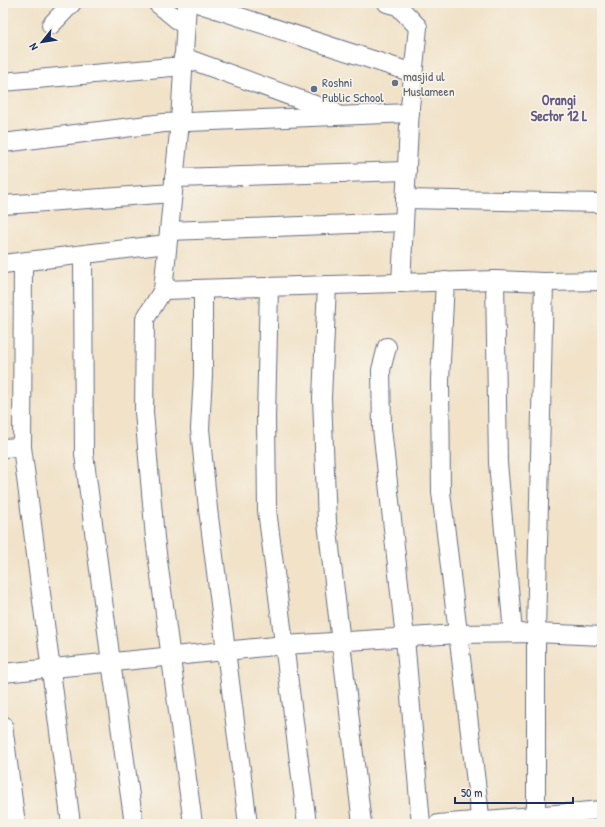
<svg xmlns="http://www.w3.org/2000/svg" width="605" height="827" viewBox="0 0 605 827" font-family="'Patrick Hand',sans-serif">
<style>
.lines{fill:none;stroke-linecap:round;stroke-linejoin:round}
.minor-casing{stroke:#666e83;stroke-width:20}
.minor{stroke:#fff;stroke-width:18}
.worship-dot{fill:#6b7280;stroke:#f7f3e8;stroke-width:1.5}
.service-dot{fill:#5c6f8a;stroke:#f7f3e8;stroke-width:1.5}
.labels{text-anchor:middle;stroke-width:3.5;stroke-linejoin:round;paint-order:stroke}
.worship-label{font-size:13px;fill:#5b616d;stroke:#f7f3e8;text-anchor:start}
.service-label{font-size:13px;fill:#4e5e75;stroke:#f7f3e8;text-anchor:start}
.neighbourhood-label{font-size:14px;font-weight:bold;fill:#655883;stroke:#f7f3e8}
</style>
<rect width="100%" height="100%" fill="#f7f3e8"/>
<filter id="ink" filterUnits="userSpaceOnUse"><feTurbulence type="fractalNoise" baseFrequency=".025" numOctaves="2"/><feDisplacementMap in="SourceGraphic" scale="8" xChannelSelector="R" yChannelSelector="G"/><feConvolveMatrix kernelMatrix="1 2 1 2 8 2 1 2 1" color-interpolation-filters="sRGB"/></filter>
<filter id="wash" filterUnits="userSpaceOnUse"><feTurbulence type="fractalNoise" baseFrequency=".012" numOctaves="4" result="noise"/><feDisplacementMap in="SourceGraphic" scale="16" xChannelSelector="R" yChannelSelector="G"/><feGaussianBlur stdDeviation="0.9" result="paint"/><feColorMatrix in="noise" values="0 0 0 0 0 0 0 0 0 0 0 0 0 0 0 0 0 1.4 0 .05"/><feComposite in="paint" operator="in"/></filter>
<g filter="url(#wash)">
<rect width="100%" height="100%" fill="#f1e2c8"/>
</g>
<g filter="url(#ink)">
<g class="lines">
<defs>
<g id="minor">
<path d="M 157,3 L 185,26"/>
<path d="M 187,3 L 180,122 L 163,290 L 145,319 L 144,412 L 155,538 L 193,824"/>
<path d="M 197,3 L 413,73"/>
<path d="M 387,3 L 398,6 L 418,27 L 410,107 L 401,283"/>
<path d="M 51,25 L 72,3"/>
<path d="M 183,57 L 334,112"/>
<path d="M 3,82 L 183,66"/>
<path d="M 3,143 L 164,123 L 410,113"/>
<path d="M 174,178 L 407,171"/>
<path d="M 405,199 L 602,203"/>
<path d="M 3,205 L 173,193"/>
<path d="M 169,231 L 404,222"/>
<path d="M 83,255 L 84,454 L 111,662 L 134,824"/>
<path d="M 23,262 L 22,447 L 71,824"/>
<path d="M 3,264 L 167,244"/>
<path d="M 495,280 L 498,463 L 513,633"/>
<path d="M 445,281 L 440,380 L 441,492 L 481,824"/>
<path d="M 327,285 L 322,398 L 327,522 L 362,824"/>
<path d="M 269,287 L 266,417 L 267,510 L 307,824"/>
<path d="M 203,289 L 203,375 L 200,429 L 208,509 L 248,824"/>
<path d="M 163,290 L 495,280 L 544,282 L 602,281"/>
<path d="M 387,347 L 381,370 L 382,428 L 405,638 L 421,824"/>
<path d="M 3,448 L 22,447"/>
<path d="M 3,673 L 285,645 L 458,634 L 536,633 L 602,636"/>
<path d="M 3,725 L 16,824"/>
<path d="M 438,824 L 602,810"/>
<path d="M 538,824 L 536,815 L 536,633 L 544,282"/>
</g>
</defs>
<use href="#minor" class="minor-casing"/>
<use href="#minor" class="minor"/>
</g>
</g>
<circle class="worship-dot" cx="395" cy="83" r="4"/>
<circle class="service-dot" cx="314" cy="89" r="4"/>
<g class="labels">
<g class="worship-label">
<text x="403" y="81">masjid ul<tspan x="403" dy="15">Muslameen</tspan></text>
</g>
<g class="service-label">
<text x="322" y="87">Roshni<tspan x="322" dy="15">Public School</tspan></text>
</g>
<g class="neighbourhood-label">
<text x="559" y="105">Orangi<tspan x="559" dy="16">Sector 12 L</tspan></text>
</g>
</g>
<rect width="605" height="827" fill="none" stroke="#f7f3e8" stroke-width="16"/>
<g transform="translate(42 42) rotate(240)" stroke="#f7f3e8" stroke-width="3" paint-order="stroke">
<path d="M0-3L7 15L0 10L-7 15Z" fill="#1b2f5e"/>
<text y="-6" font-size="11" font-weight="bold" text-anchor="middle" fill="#1b2f5e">N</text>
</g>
<path d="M455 797v6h118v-6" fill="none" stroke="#1b2f5e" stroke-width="2"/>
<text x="461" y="797" font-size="12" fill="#1b2f5e" stroke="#f7f3e8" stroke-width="3" paint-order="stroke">50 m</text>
</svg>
